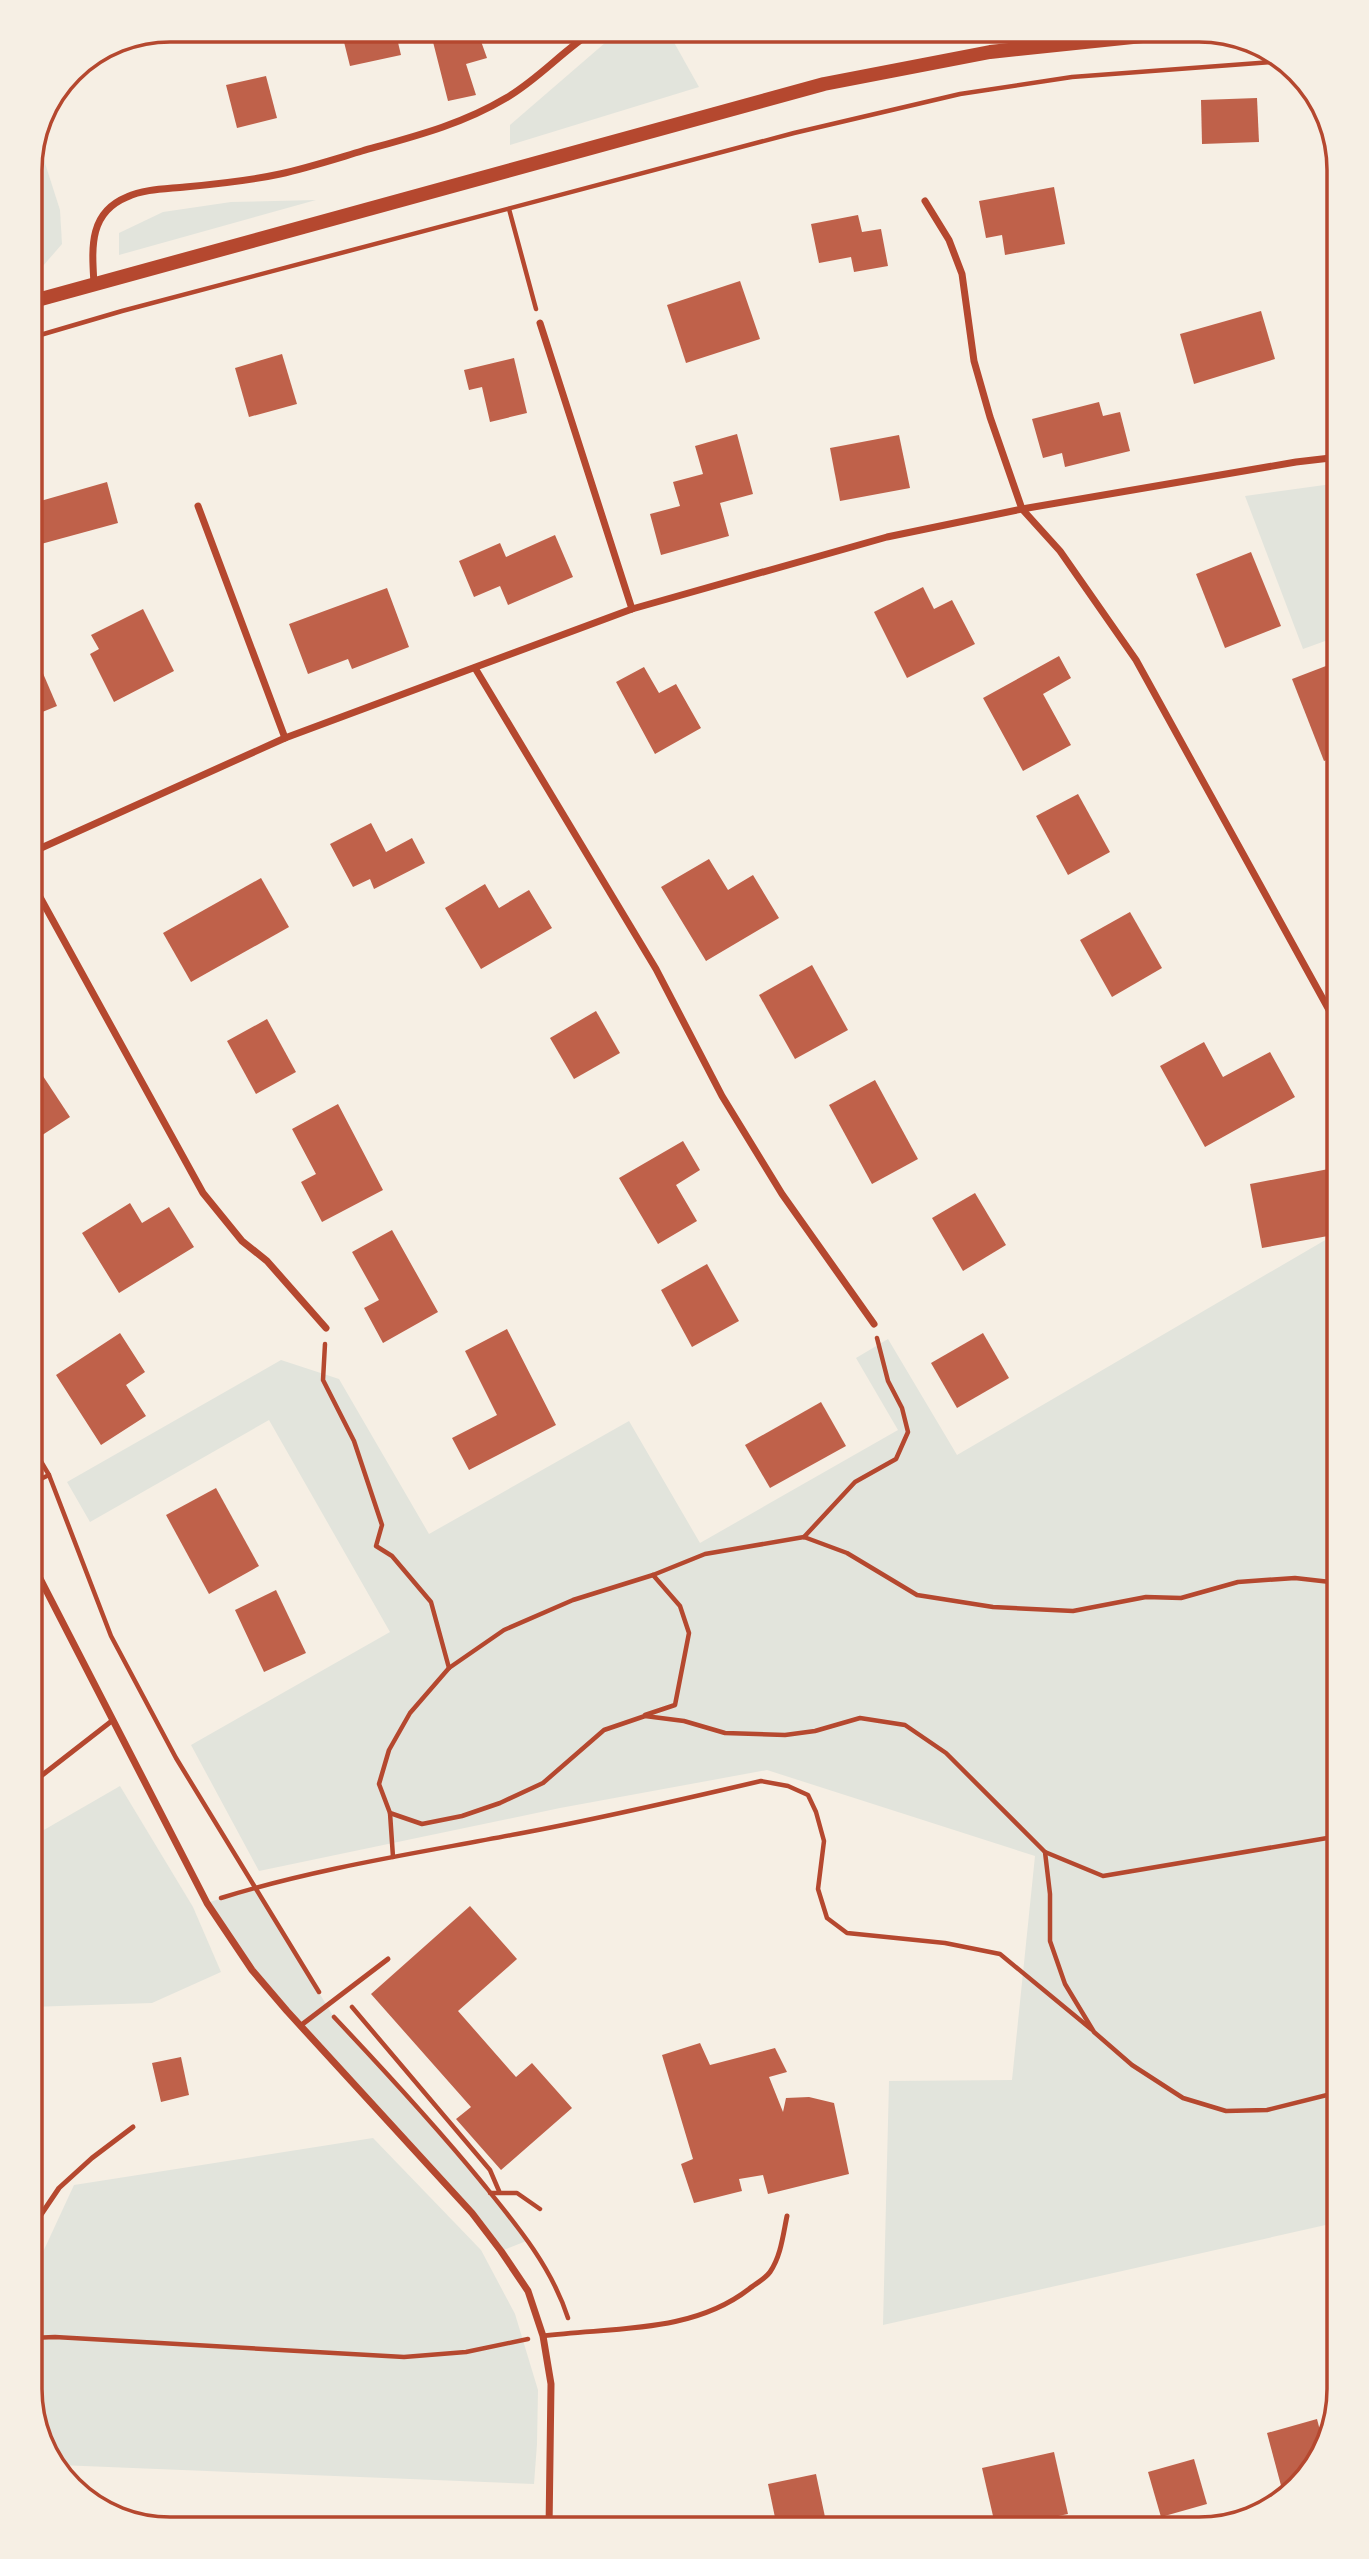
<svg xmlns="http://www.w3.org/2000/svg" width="1369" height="2559" viewBox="0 0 1369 2559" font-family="Jost,sans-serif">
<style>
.green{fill:#e2e4dc}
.building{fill:#bf614a}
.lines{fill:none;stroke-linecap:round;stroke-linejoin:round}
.path{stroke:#b5482f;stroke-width:4.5}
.service{stroke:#b5482f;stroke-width:5}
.minor{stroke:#b5482f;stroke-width:7}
.secondary{stroke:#b5482f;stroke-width:14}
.rim{fill:none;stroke:#b5482f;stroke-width:3.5}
</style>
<rect width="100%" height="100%" fill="#f6efe4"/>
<g class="green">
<path d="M 170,30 L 178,30 L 90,58 L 117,40 Z"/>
<path d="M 620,30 L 667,30 L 699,87 L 510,145 L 510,125 Z"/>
<path d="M 36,135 L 60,210 L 62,244 L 42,267 L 30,269 L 30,162 Z"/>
<path d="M 316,200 L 119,255 L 119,233 L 163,212 L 231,202 Z"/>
<path d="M 1339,259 L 1339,322 L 1327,260 Z"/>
<path d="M 1339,483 L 1339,636 L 1303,649 L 1245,496 Z"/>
<path d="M 1339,1232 L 1339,2222 L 883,2325 L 889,2081 L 1012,2080 L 1035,1856 L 767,1770 L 560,1808 L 259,1871 L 191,1745 L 390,1632 L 269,1420 L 90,1522 L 67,1482 L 281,1360 L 339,1379 L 429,1534 L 629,1421 L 700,1543 L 898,1430 L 856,1358 L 888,1339 L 957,1455 Z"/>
<path d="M 120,1786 L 193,1907 L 221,1972 L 152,2003 L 30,2007 L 30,1838 Z"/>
<path d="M 256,1887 L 333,2016 L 457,2152 L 529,2240 L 501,2251 L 472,2213 L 287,2011 L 207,1903 Z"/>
<path d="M 373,2138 L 481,2250 L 515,2314 L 538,2390 L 537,2444 L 534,2484 L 59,2465 L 41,2443 L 30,2389 L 30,2280 L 74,2185 Z"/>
</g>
<g class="building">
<path d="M 341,30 L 395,30 L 401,55 L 350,66 Z"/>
<path d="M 459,30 L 477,30 L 487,58 L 466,64 L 476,95 L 448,101 L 432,38 Z"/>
<path d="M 266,76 L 277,118 L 237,128 L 226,85 Z"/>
<path d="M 1257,98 L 1259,142 L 1202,144 L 1201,100 Z"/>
<path d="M 1054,187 L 1065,244 L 1005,255 L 1002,235 L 986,238 L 979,201 Z"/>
<path d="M 858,215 L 862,232 L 881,229 L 888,266 L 854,272 L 851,257 L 819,263 L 811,224 Z"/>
<path d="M 740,281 L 760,339 L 686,363 L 667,305 Z"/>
<path d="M 1261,311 L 1275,359 L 1194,384 L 1180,334 Z"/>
<path d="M 282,354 L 297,404 L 249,417 L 235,368 Z"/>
<path d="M 514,358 L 527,413 L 490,422 L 482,387 L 469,390 L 464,370 Z"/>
<path d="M 1099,402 L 1103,416 L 1120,412 L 1130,451 L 1065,467 L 1062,453 L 1043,458 L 1032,419 Z"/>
<path d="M 737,434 L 753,494 L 720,503 L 729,536 L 661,555 L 650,514 L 680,506 L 673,482 L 703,474 L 695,446 Z"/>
<path d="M 899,435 L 910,488 L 840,501 L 830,448 Z"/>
<path d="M 107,482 L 118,523 L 30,547 L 30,504 Z"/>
<path d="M 555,535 L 573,577 L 508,605 L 500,586 L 474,597 L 459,561 L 500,543 L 506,557 Z"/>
<path d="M 1251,552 L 1281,626 L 1225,648 L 1196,574 Z"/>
<path d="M 923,587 L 934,609 L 952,600 L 975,644 L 907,678 L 874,612 Z"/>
<path d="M 387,588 L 409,647 L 352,669 L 348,659 L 308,674 L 289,624 Z"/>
<path d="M 143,609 L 174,671 L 114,702 L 90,654 L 99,649 L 91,635 Z"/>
<path d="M 30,643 L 57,706 L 30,717 Z"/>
<path d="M 1059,656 L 1071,678 L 1043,694 L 1071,745 L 1023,771 L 983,698 Z"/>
<path d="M 1339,661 L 1339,755 L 1324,761 L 1292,679 Z"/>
<path d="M 644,667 L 659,693 L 676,684 L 701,728 L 655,754 L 616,682 Z"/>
<path d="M 1078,794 L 1110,852 L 1068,875 L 1036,816 Z"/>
<path d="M 371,823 L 386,852 L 412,838 L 425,863 L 374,889 L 370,879 L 353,887 L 330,844 Z"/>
<path d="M 709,859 L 728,890 L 753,875 L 779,918 L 706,961 L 661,887 Z"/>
<path d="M 261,878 L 289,927 L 191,982 L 163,933 Z"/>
<path d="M 485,884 L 499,908 L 529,890 L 552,928 L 481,969 L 445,908 Z"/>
<path d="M 1130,912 L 1162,968 L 1112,997 L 1080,940 Z"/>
<path d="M 812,965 L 848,1030 L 795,1059 L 759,995 Z"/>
<path d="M 596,1011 L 620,1053 L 574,1079 L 550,1038 Z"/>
<path d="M 267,1019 L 296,1072 L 256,1094 L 227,1041 Z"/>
<path d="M 1204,1042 L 1223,1077 L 1270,1052 L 1295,1097 L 1205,1147 L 1160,1066 Z"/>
<path d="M 37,1067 L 70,1117 L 30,1143 L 30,1072 Z"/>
<path d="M 875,1080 L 918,1159 L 872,1184 L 829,1105 Z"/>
<path d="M 338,1104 L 383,1190 L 322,1222 L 301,1182 L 316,1174 L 292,1129 Z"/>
<path d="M 683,1141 L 700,1170 L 676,1185 L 697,1221 L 658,1244 L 619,1178 Z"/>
<path d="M 1339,1167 L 1339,1234 L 1262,1248 L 1250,1184 Z"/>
<path d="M 975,1193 L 1006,1245 L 963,1271 L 932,1218 Z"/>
<path d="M 130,1203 L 142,1223 L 169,1207 L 194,1247 L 119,1293 L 82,1233 Z"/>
<path d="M 392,1230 L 438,1312 L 383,1343 L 364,1308 L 379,1300 L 352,1252 Z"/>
<path d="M 707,1264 L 739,1321 L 692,1347 L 661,1290 Z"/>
<path d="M 507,1329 L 556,1425 L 469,1470 L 452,1438 L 497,1415 L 465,1351 Z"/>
<path d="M 120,1333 L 145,1372 L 126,1385 L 146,1416 L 101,1445 L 56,1375 Z"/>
<path d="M 983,1333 L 1009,1378 L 957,1408 L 931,1363 Z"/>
<path d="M 821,1402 L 846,1446 L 770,1488 L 745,1445 Z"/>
<path d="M 216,1488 L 259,1566 L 209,1594 L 166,1515 Z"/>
<path d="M 276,1590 L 306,1653 L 264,1672 L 235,1610 Z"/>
<path d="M 470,1906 L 517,1959 L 458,2011 L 516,2077 L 532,2063 L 572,2108 L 501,2170 L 456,2119 L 471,2107 L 371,1994 Z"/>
<path d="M 700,2043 L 710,2065 L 775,2048 L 787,2072 L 769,2077 L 783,2112 L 786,2098 L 809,2097 L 834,2103 L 849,2174 L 768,2194 L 763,2175 L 739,2179 L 742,2191 L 694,2203 L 681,2164 L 693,2159 L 662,2055 Z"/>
<path d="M 181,2057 L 189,2095 L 161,2102 L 152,2063 Z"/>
<path d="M 1317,2419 L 1323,2442 L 1316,2466 L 1283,2493 L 1267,2433 Z"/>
<path d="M 1054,2452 L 1068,2514 L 996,2529 L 982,2468 Z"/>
<path d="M 1194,2459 L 1207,2504 L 1161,2517 L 1148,2472 Z"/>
<path d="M 816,2474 L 825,2517 L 777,2527 L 768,2484 Z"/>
</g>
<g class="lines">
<g class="path">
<path d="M 509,209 L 536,309"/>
<path d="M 30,338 L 122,311 L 794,133 L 960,94 L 1072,77 L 1286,61"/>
<path d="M 325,1344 L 323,1380 L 354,1441 L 382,1525 L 376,1546 L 392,1556 L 431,1602 L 449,1668"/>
<path d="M 30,1443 L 49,1475 L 111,1636 L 176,1758 L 319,1992"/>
<path d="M 30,1484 L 49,1475"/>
<path d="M 804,1537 L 855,1482 L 896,1459 L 908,1432 L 902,1408 L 888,1381 L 877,1338"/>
<path d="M 645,1715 L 675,1705 L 689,1633 L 680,1606 L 653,1575"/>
<path d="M 390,1813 L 393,1857"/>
<path d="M 1045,1852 L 1103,1876 L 1339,1836"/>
<path d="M 221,1898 C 317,1868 418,1853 517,1834 C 598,1819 680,1800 761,1781 L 788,1786 L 808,1795 L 816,1812 L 824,1841 L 818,1889 L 827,1918 L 847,1933 L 945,1943 L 1000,1954 L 1091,2029"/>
<path d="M 352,2007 L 490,2170 L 499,2191"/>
<path d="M 334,2017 C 384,2070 434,2124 480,2180 C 514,2222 551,2265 568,2318"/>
<path d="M 1339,2092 L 1267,2110 L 1226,2111 L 1183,2098 L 1132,2065 L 1094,2032 L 1065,1984 L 1050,1941 L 1050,1894 L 1045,1852 L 946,1753 L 905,1725 L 860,1718 L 815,1731 L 785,1735 L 725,1733 L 684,1721 L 645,1716 L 604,1730 L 543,1783 L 500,1803 L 462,1816 L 422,1824 L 390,1813 L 379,1784 L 389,1750 L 410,1713 L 449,1668 L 504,1630 L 573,1600 L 653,1575 L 705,1554 L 804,1537 L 847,1553 L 917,1595 L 993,1607 L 1073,1611 L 1146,1597 L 1181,1598 L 1238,1582 L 1295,1578 L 1339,1583"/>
<path d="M 490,2193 L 517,2193 L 540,2209"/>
<path d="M 30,2338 L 55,2337 L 404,2357 L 466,2352 L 528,2339"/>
</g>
<g class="service">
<path d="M 30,1788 L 41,1776 L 113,1720"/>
<path d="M 300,2026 L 388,1959"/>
<path d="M 30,2231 L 59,2188 L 92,2158 L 133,2127"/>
<path d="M 543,2336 C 612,2327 691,2334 749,2289 C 755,2284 765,2279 770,2272 C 781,2256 783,2235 787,2216"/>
</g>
<g class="minor">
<path d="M 925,201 L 949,240 L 962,274 L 974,361 L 990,417 L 1022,509 L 1060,551 L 1136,660 L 1339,1028"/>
<path d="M 94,284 C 92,249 88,213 127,197 C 144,189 166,189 185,187 C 217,184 248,181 280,174 C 307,168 335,159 362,151 C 412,137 461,125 506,98 C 539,79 563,50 595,30"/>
<path d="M 540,323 L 632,609"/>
<path d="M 198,506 L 285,738"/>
<path d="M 475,668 L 656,969 L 722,1096 L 782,1194 L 874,1324"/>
<path d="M 30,853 L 285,738 L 632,609 L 887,537 L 1022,509 L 1296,462 L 1339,457"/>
<path d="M 30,879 L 203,1193 L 242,1241 L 267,1261 L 326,1328"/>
<path d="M 30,1559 L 207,1903 L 252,1970 L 287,2011 L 472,2213 L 501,2251 L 528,2291 L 543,2336 L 551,2384 L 549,2529"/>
</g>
<path class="secondary" d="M 30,302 L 824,84 L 990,52 L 1200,30"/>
</g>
<path d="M0 0H1369V2559H0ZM170 42H1199A128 128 0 0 1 1327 170V2389A128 128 0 0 1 1199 2517H170A128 128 0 0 1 42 2389V170A128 128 0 0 1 170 42Z" fill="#f6efe4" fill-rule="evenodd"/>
<path class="rim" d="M170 42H1199A128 128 0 0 1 1327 170V2389A128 128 0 0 1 1199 2517H170A128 128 0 0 1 42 2389V170A128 128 0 0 1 170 42Z"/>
</svg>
